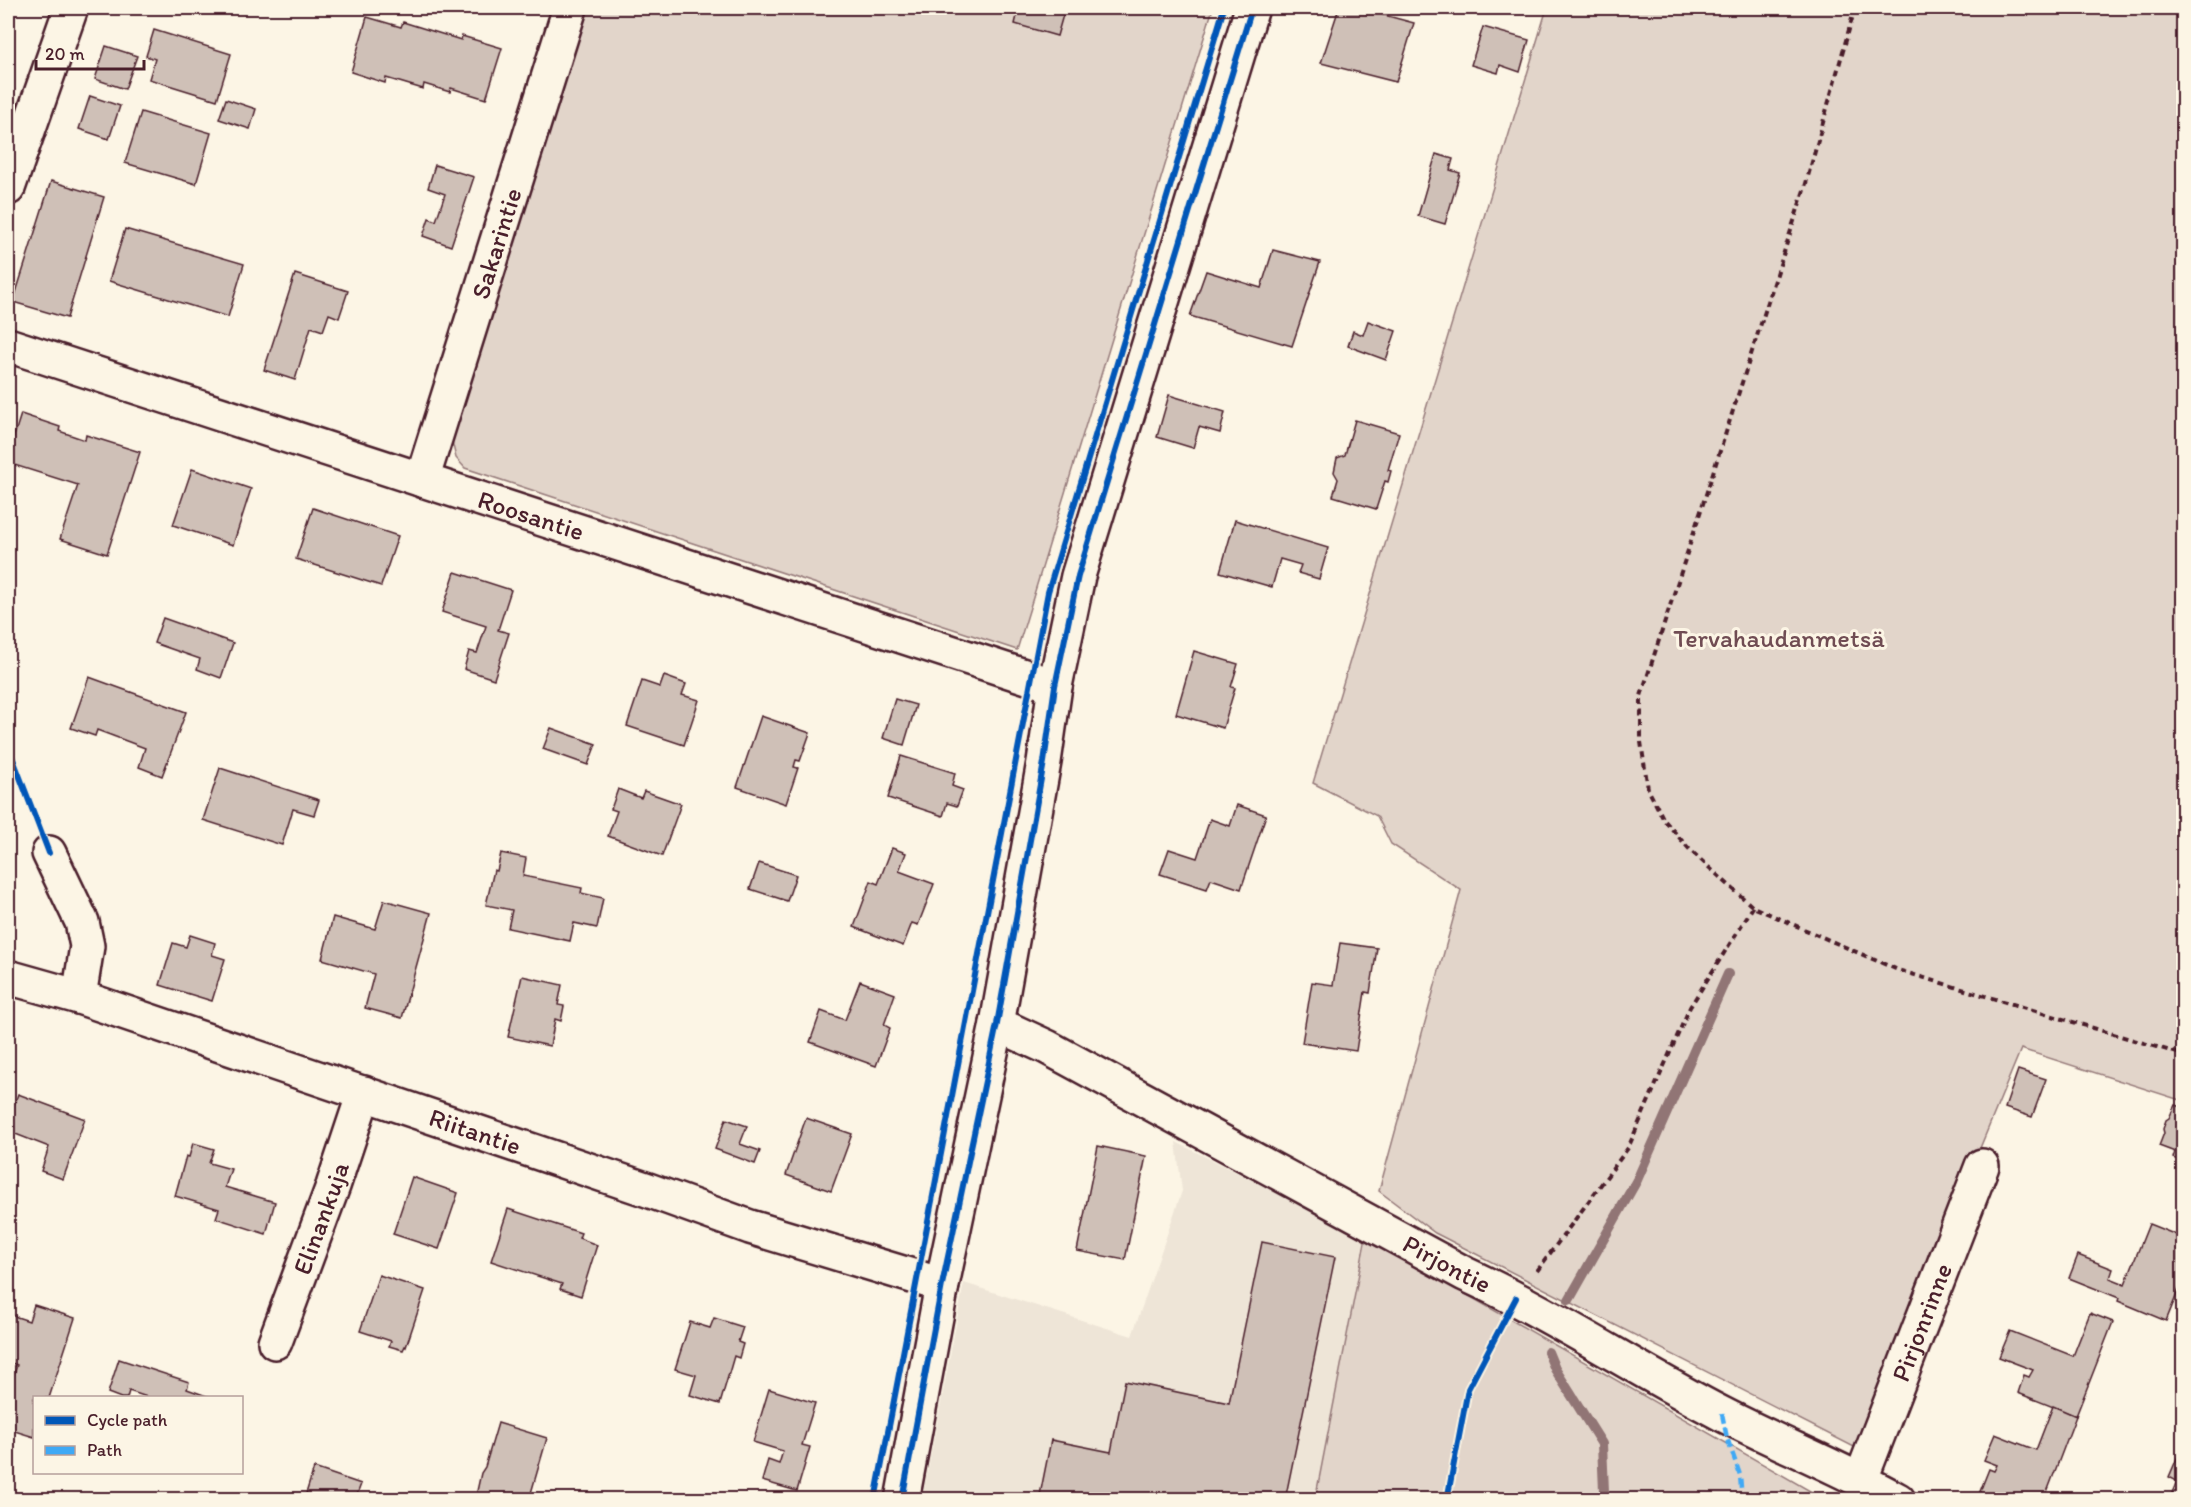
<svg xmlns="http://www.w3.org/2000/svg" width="2191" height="1507" viewBox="0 0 2191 1507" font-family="Itim,sans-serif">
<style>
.built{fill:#eee5d7}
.green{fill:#e2d5ca;stroke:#967a7a;stroke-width:1.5}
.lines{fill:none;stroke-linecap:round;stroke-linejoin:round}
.stream{stroke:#917474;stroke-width:10}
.building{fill:#cfc0b7;stroke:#4a1f2b;stroke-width:1.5}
.minor-casing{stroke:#4a1f2b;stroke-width:38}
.path{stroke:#4a1f2b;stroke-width:4;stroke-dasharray:6 4.5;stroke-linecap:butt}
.minor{stroke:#fcf5e5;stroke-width:33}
.quiet{stroke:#3fa9f5;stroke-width:4.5;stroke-dasharray:9 4.5;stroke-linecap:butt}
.cycleway-casing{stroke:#fcf5e5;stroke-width:10}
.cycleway{stroke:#0057b8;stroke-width:6}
.labels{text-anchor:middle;stroke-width:6;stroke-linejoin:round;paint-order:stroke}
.street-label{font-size:26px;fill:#4a1f2b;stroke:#fcf5e5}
.park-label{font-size:26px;fill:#704c53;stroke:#fcf5e5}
</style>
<rect width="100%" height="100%" fill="#fcf5e5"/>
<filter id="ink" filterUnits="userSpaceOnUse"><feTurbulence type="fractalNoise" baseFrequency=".0167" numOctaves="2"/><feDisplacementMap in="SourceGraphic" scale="12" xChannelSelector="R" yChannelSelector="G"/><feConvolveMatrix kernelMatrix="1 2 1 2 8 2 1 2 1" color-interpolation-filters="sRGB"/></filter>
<g filter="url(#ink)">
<path class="built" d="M 1176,1142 L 1366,1237 L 1315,1499 L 922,1500 L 964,1283 L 1132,1336 L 1182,1191 Z"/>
<g class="green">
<path d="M 587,8 L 1213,8 L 1017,650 L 465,468 L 456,458 L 450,433 Z"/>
<path d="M 1547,8 L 2183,8 L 2183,1101 L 2021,1049 L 1856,1448 L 1435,1233 L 1379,1191 L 1461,890 L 1391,844 L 1377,816 L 1313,783 Z"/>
<path d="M 1366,1237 L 1824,1499 L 1315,1500 Z"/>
</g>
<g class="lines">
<g class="stream">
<path d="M 1569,1300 L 1637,1180 L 1728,974"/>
<path d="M 1548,1352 L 1555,1369 L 1602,1444 L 1604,1491 L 1602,1500"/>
</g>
</g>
<g class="building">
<path d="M 1019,8 L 1065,8 L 1057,36 L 1015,24 Z"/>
<path d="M 1339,8 L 1358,8 L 1414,23 L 1396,82 L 1321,63 Z"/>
<path d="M 367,17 L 401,27 L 403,22 L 461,40 L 462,36 L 502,48 L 486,99 L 451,88 L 450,92 L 424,84 L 423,89 L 386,78 L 385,83 L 351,72 Z"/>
<path d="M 1483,27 L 1529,40 L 1520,72 L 1500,65 L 1498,73 L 1471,65 Z"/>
<path d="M 154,30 L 231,54 L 217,100 L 149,79 L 155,59 L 146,56 Z"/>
<path d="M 106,46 L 137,56 L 125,89 L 95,79 Z"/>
<path d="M 90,96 L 120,106 L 109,139 L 79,129 Z"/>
<path d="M 226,99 L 256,109 L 250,129 L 219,119 Z"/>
<path d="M 141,112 L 211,133 L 196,184 L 125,163 Z"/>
<path d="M 1436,154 L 1453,159 L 1450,170 L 1460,173 L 1445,224 L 1418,216 Z"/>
<path d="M 435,165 L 474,177 L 451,246 L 423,236 L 429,218 L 436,221 L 445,194 L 428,188 Z"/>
<path d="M 51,181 L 104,197 L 67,318 L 13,302 Z"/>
<path d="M 125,229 L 244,264 L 228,317 L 109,281 Z"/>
<path d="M 1273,250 L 1320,262 L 1292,346 L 1190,316 L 1206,271 L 1261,288 Z"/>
<path d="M 295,274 L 348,291 L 339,318 L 329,314 L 323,331 L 311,327 L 295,380 L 264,370 Z"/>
<path d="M 1368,321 L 1396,331 L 1386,360 L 1348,346 L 1353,331 L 1363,335 Z"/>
<path d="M 1169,395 L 1225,412 L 1220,433 L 1199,427 L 1193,448 L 1157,437 Z"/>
<path d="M 21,414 L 60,427 L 59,431 L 85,440 L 86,435 L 140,452 L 107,554 L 60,539 L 78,485 L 8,463 L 8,455 Z"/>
<path d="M 1355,420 L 1399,433 L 1388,470 L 1391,471 L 1388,482 L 1385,481 L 1376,509 L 1333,496 L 1338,479 L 1334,472 L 1337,458 L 1345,455 Z"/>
<path d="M 192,469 L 251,489 L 233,545 L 173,525 Z"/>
<path d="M 313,508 L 398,536 L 381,586 L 296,559 Z"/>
<path d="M 1235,520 L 1328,548 L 1319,579 L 1298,573 L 1301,565 L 1280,559 L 1272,587 L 1220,572 Z"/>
<path d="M 455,572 L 511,590 L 498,630 L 509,633 L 494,679 L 464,669 L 469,651 L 477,653 L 486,626 L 442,612 Z"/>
<path d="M 163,618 L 233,643 L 221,678 L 197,669 L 200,659 L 154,643 Z"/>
<path d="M 1194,651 L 1238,664 L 1231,687 L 1235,688 L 1223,728 L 1176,714 Z"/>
<path d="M 664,676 L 686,684 L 682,695 L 699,700 L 684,745 L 627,726 L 642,681 L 660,687 Z"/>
<path d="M 89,677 L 186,712 L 162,776 L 139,767 L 145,748 L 97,730 L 95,736 L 71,728 Z"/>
<path d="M 895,699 L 916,705 L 904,745 L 883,738 Z"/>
<path d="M 761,716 L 810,733 L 800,761 L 796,760 L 794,767 L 798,768 L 786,804 L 737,787 Z"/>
<path d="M 551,728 L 596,744 L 588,765 L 543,749 Z"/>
<path d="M 901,756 L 955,773 L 952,786 L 963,790 L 957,806 L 947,803 L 943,816 L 888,798 Z"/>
<path d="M 220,768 L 319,800 L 314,815 L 293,809 L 282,845 L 203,820 Z"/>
<path d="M 618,789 L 641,798 L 644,791 L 681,804 L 662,856 L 608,836 L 617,811 L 611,809 Z"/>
<path d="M 1237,805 L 1266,815 L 1241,889 L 1211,879 L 1207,889 L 1160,874 L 1169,849 L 1197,858 L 1210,819 L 1230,826 Z"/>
<path d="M 892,848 L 906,853 L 899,871 L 934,884 L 918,925 L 912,923 L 903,946 L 854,927 L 871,881 L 878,884 Z"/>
<path d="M 501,853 L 526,858 L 523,876 L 582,888 L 581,893 L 603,898 L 597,928 L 574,923 L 570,941 L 508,928 L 512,910 L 486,905 L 494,870 L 497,871 Z"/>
<path d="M 759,863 L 796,875 L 787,901 L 750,889 Z"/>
<path d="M 384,900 L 431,913 L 402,1018 L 365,1008 L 374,974 L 322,959 L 333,917 L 375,929 Z"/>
<path d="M 190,935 L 215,943 L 212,955 L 225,959 L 212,1001 L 160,985 L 173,943 L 186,947 Z"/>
<path d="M 1340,943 L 1377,948 L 1370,993 L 1365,992 L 1356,1051 L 1302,1043 L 1312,982 L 1333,985 Z"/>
<path d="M 522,976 L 562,985 L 558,1005 L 564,1006 L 561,1021 L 555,1019 L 550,1046 L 508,1037 Z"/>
<path d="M 860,981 L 895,994 L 884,1025 L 890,1028 L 876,1066 L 810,1042 L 821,1011 L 845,1020 Z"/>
<path d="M 2018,1070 L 2046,1079 L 2032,1117 L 2005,1108 Z"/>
<path d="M 18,1094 L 85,1119 L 63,1179 L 41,1171 L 49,1147 L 13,1133 L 11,1139 L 8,1137 L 8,1121 Z"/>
<path d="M 2175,1105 L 2184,1108 L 2184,1162 L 2173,1158 L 2175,1152 L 2159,1146 L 2164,1133 L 2163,1129 L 2166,1120 L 2169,1118 Z"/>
<path d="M 806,1118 L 852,1134 L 831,1191 L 786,1175 Z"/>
<path d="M 726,1119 L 747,1126 L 740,1144 L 760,1151 L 755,1164 L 715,1149 Z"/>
<path d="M 193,1143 L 214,1149 L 209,1163 L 231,1169 L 225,1187 L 275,1202 L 266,1234 L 216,1218 L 219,1209 L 175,1196 L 186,1156 L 189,1157 Z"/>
<path d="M 1098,1146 L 1146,1156 L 1125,1260 L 1077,1251 Z"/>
<path d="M 412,1177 L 458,1193 L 439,1249 L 393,1234 Z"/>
<path d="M 508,1209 L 581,1233 L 579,1238 L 597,1245 L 581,1296 L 560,1289 L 562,1284 L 491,1261 Z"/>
<path d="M 2149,1224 L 2184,1238 L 2184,1277 L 2166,1321 L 2118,1301 L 2119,1298 L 2069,1278 L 2078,1255 L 2113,1269 L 2110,1278 L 2125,1284 Z"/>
<path d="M 1262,1242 L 1335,1257 L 1285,1500 L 1039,1500 L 1051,1440 L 1111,1452 L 1125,1381 L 1229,1403 Z"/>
<path d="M 379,1275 L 425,1290 L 406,1347 L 405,1346 L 403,1350 L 389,1346 L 391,1341 L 360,1331 Z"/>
<path d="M 34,1305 L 75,1318 L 49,1398 L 34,1398 L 34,1437 L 8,1429 L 8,1393 L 17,1365 L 8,1362 L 8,1314 L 29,1321 Z"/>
<path d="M 2090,1313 L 2113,1322 L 2076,1416 L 2018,1393 L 2024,1375 L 2029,1377 L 2033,1370 L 1999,1357 L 2010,1331 L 2073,1356 Z"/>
<path d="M 714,1318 L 743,1327 L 738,1342 L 743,1344 L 739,1358 L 734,1356 L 720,1404 L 690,1395 L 696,1375 L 675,1369 L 690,1322 L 710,1328 Z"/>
<path d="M 119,1359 L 189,1382 L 187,1389 L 212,1398 L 150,1398 L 129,1391 L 127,1398 L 121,1398 L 108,1393 Z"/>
<path d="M 769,1389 L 815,1403 L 802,1445 L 810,1447 L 797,1491 L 762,1481 L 768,1460 L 779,1464 L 783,1451 L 753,1442 Z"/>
<path d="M 2053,1406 L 2076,1416 L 2044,1500 L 1977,1499 L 1989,1469 L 1994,1471 L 1997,1465 L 1984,1460 L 1995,1434 L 2036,1450 Z"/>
<path d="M 498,1423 L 547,1438 L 529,1500 L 475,1500 L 481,1473 L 485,1467 Z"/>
<path d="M 2184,1442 L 2184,1500 L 2169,1500 L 2177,1481 L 2169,1477 Z"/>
<path d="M 314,1468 L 361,1484 L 355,1500 L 304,1500 Z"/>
</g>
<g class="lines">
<defs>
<g id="minor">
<path d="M 8,188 L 71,8"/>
<path id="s1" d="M 8,345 L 1055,686"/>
<path id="s2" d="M 422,480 L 570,8"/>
<path d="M 49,853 L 82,922 L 87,946 L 79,997"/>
<path id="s3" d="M 8,977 L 79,997 L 648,1190 L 750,1227 L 942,1285"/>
<path id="s4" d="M 997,1024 L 1047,1047 L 1465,1274 C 1554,1315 1635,1369 1722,1414 C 1780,1444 1841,1468 1898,1500"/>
<path id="s5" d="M 275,1342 L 333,1186 L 364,1093"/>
<path id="s6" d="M 1861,1479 L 1982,1166"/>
<path d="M 902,1500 L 942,1285 L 997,1024 L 1044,762 L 1055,686 L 1078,576 L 1252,8"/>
</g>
</defs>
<use href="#minor" class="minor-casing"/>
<g class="path">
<path d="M 1855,8 L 1805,187 L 1641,696 L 1641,742 L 1648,789 L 1664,820 L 1691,851 L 1753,907 L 1898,970 L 2184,1055"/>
<path d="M 1537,1271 L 1628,1148 L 1690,1007 L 1753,907"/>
</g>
<use href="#minor" class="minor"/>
<path class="quiet" d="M 1722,1414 L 1727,1438 L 1740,1475 L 1742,1500"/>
<defs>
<g id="cycleway">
<path d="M 8,746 L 49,853"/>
<path d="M 875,1500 L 1048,592 L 1224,8"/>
<path d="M 902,1500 L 942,1285 L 997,1024 L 1044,762 L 1055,686 L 1078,576 L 1252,8"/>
<path d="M 1447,1500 L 1468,1389 L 1516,1298"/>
</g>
</defs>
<use href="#cycleway" class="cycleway-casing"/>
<use href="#cycleway" class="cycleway"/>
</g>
</g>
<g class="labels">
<g class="street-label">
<text dy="9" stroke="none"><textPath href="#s2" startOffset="248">Sakarintie</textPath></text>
<text dy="9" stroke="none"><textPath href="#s1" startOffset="550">Roosantie</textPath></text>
<text dy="9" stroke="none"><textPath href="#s3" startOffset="492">Riitantie</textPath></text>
<text dy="9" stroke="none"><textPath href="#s5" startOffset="132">Elinankuja</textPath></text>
<text dy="9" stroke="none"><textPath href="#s4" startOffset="510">Pirjontie</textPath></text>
<text dy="9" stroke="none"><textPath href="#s6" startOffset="168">Pirjonrinne</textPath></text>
</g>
<g class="park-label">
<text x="1779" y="647">Tervahaudanmetsä</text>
</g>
</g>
<rect width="2191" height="1507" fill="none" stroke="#fcf5e5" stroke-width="30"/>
<rect x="15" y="15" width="2161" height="1477" fill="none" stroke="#4a1f2b" stroke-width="2" filter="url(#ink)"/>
<rect x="33" y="1396" width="210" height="78" fill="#fcf5e5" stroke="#b59f9b" stroke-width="1.5"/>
<rect x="45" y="1416" width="30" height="9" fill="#0057b8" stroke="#b59f9b" stroke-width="1.5"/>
<text x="87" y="1426" font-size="18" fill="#4a1f2b">Cycle path</text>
<rect x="45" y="1446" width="30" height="9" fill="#3fa9f5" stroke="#b59f9b" stroke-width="1.5"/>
<text x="87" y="1456" font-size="18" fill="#4a1f2b">Path</text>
<path d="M36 60v9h108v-9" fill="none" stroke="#4a1f2b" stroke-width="3"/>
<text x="45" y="60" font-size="18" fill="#4a1f2b" stroke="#fcf5e5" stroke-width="4.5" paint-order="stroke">20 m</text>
</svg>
